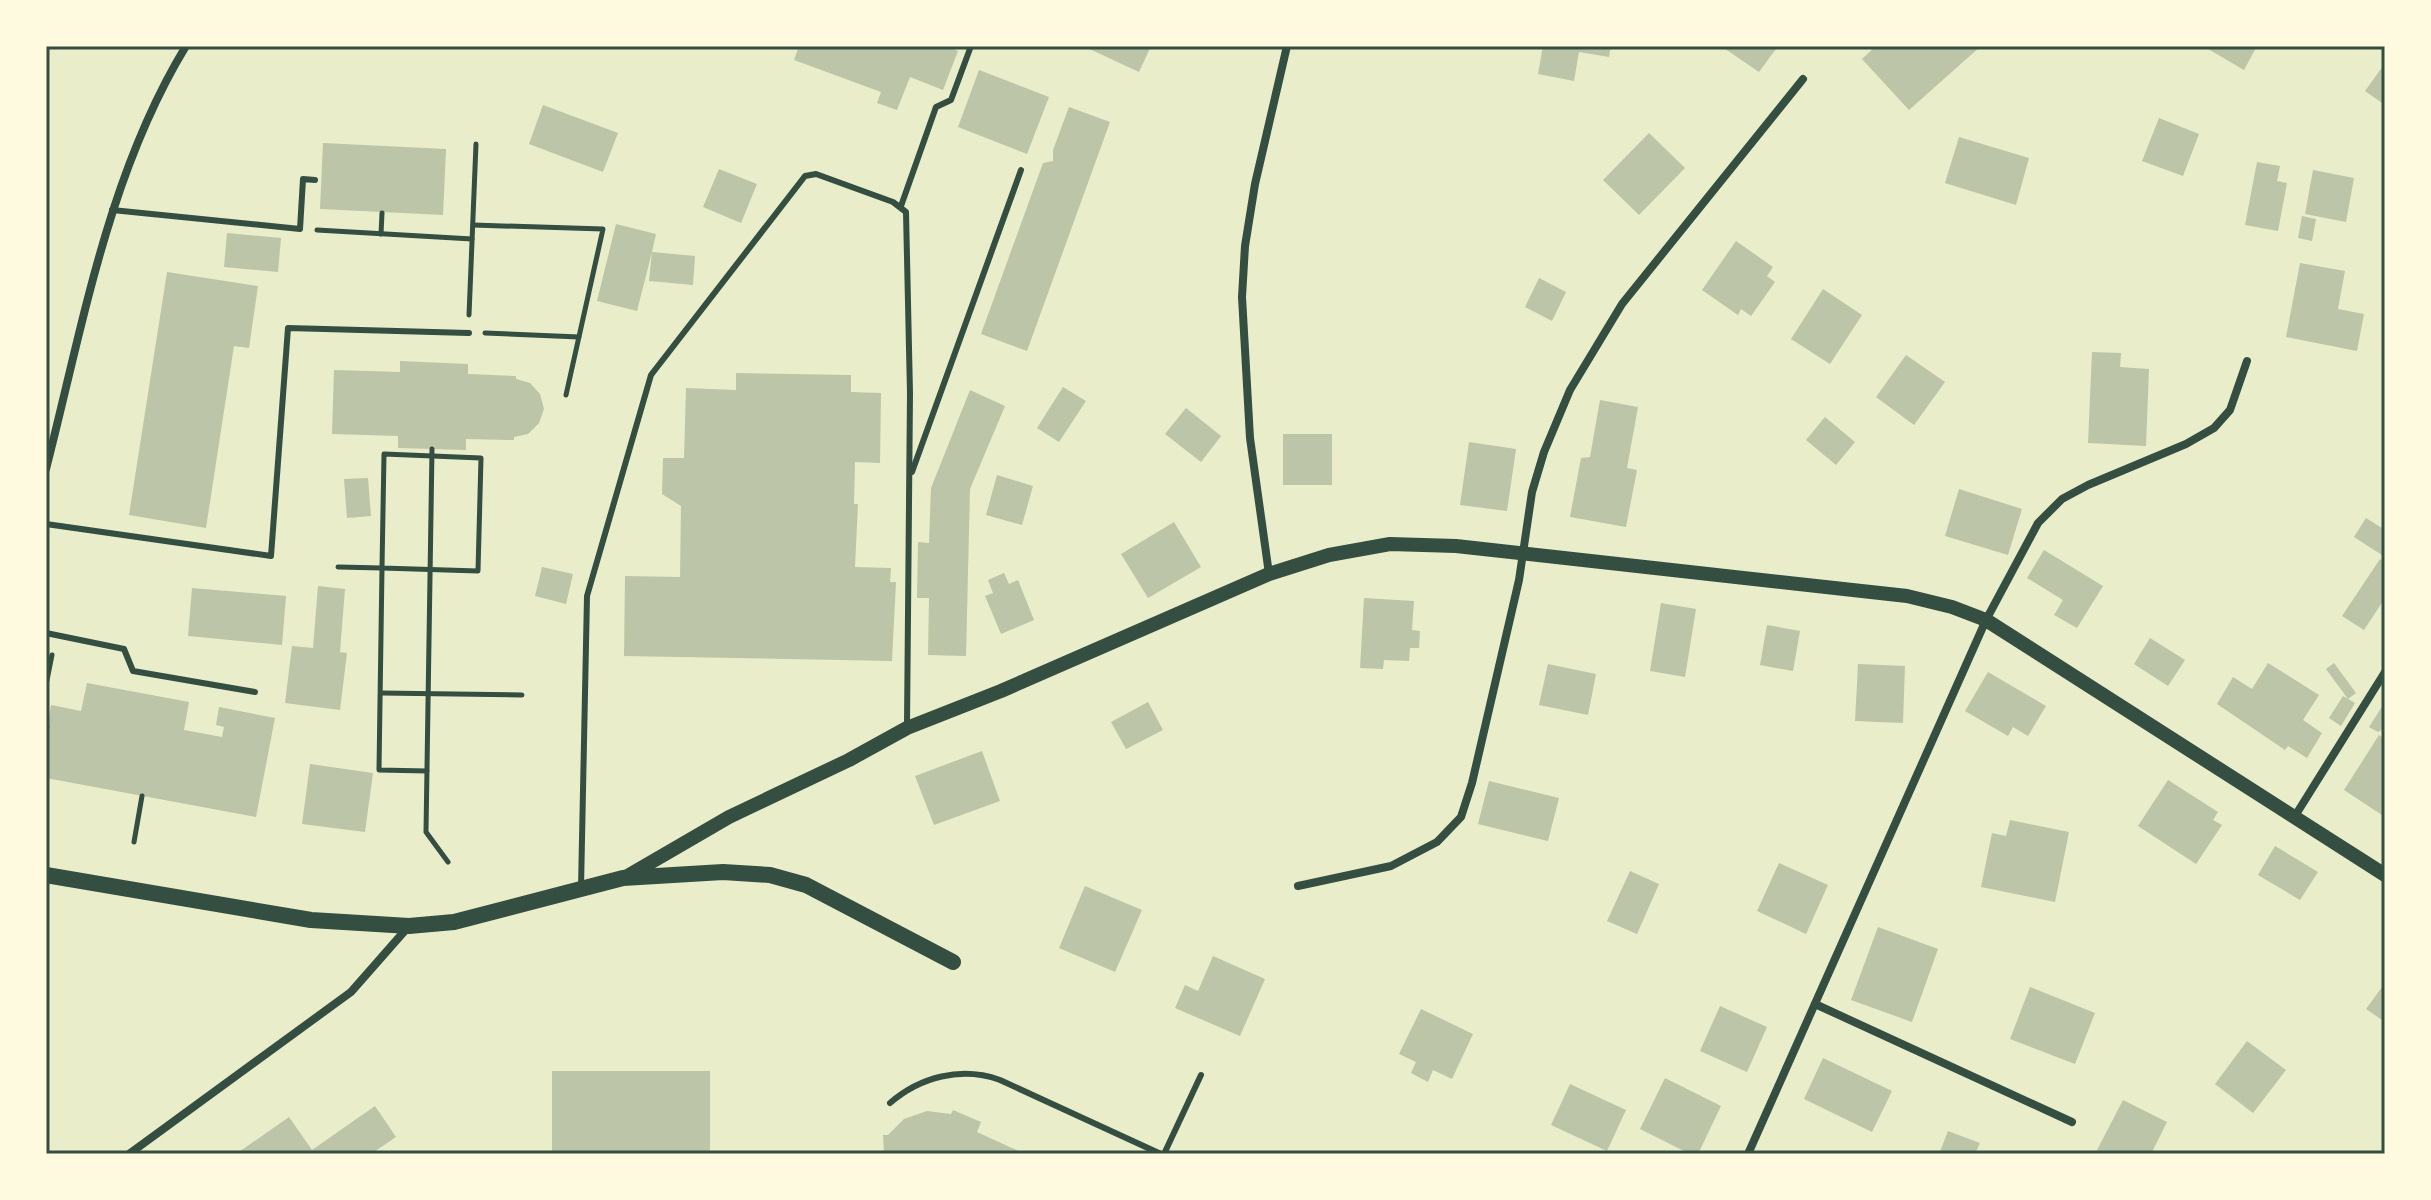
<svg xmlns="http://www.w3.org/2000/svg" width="2431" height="1200" viewBox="0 0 2431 1200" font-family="Roboto,sans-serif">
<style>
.building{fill:#bcc5a7}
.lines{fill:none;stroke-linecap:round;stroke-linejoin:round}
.path{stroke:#344e41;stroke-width:5}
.service{stroke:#344e41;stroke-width:6}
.minor{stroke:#344e41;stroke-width:8}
.tertiary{stroke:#344e41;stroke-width:14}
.secondary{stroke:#344e41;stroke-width:16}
.neatline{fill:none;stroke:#344e41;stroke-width:3}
</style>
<rect width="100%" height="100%" fill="#e9edc9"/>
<g class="building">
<path d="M 799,46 L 946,46 L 958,51 L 943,90 L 910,77 L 897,110 L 877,103 L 881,92 L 794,60 Z"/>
<path d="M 1083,46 L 1151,46 L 1139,72 Z"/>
<path d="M 1543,46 L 1611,46 L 1609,57 L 1579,52 L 1574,81 L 1538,74 Z"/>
<path d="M 1721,46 L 1778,46 L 1759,72 Z"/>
<path d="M 1876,46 L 1981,46 L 1909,110 L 1862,59 Z"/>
<path d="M 2203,46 L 2257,46 L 2244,70 Z"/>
<path d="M 2383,66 L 2385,68 L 2385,105 L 2365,91 Z"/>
<path d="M 979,70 L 1049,97 L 1027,154 L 958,127 Z"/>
<path d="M 543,105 L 618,133 L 603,172 L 529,144 Z"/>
<path d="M 1069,107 L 1110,122 L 1027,351 L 981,334 L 1043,163 L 1053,161 L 1053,150 Z"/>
<path d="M 2159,118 L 2199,134 L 2183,176 L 2142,161 Z"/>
<path d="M 1649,133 L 1685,168 L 1639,215 L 1603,180 Z"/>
<path d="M 1959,137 L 2029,158 L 2016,205 L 1945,183 Z"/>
<path d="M 323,143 L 446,149 L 443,215 L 320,209 Z"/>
<path d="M 2257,162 L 2280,166 L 2277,181 L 2287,183 L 2278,231 L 2245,225 Z"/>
<path d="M 719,169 L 757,184 L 741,223 L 703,207 Z"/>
<path d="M 2313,170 L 2354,178 L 2346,222 L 2305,214 Z"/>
<path d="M 2302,216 L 2316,219 L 2312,241 L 2298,238 Z"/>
<path d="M 616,224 L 656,234 L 652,252 L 695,256 L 693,285 L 649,281 L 652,252 L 637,311 L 597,301 Z"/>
<path d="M 227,233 L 281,238 L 278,272 L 224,267 Z"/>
<path d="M 1736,241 L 1773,267 L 1767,276 L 1775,282 L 1751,316 L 1741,309 L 1738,315 L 1702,290 Z"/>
<path d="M 2300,263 L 2345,271 L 2338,309 L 2364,314 L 2357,351 L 2286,337 Z"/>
<path d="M 167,272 L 258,286 L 249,348 L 234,346 L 206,528 L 129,515 Z"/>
<path d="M 1539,278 L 1566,292 L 1552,321 L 1525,307 Z"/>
<path d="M 1823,289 L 1862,315 L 1830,364 L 1791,339 Z"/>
<path d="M 2092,352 L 2121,353 L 2120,367 L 2149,369 L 2146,446 L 2088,443 Z"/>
<path d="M 1906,355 L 1945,382 L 1914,425 L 1876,397 Z"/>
<path d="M 400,361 L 468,364 L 468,374 L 516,376 L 516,379 L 530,383 L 540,394 L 544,409 L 539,423 L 528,434 L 514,437 L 514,440 L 466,439 L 466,450 L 398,448 L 398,436 L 332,434 L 334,370 L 400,372 Z"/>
<path d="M 736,373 L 851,375 L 851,392 L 881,393 L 880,463 L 855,462 L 854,504 L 858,504 L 855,567 L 891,568 L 890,582 L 896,582 L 892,661 L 624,656 L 625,576 L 680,577 L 681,506 L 662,494 L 663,458 L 684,458 L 686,388 L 736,390 Z"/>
<path d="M 1063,387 L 1086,401 L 1059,442 L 1037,428 Z"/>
<path d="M 970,390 L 1005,406 L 970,489 L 966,656 L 928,655 L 929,598 L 917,598 L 918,542 L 929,543 L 931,488 Z"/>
<path d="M 1600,400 L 1638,407 L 1627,468 L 1637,470 L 1626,527 L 1570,517 L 1581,458 L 1590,457 Z"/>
<path d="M 1186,408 L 1221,436 L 1201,462 L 1165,434 Z"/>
<path d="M 1825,417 L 1855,442 L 1836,465 L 1806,440 Z"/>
<rect x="1283" y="434" width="49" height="51"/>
<path d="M 1469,442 L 1516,449 L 1507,511 L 1460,505 Z"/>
<path d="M 997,475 L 1033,486 L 1022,525 L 986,515 Z"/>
<path d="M 368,478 L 371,516 L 347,518 L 344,479 Z"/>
<path d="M 1959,489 L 2022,509 L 2008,555 L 1945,536 Z"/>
<path d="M 2366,518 L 2385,530 L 2385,557 L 2354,537 Z"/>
<path d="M 1174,522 L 1201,567 L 1148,598 L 1121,554 Z"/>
<path d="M 2044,550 L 2103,586 L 2077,628 L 2054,615 L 2063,600 L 2027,578 Z"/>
<path d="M 2380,559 L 2385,563 L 2385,598 L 2364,630 L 2342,616 Z"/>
<path d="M 542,567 L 573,574 L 566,604 L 535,596 Z"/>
<path d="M 1004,573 L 1009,584 L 1018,580 L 1034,620 L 1001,634 L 985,596 L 993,593 L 988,580 Z"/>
<path d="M 318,586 L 345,589 L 340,652 L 347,653 L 340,710 L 285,703 L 292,646 L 313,648 Z"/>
<path d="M 192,588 L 286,596 L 282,645 L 188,636 Z"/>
<path d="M 1364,598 L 1414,601 L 1412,630 L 1420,631 L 1419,648 L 1410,648 L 1409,661 L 1384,660 L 1383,669 L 1360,668 Z"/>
<path d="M 1661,603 L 1696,609 L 1685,677 L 1650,671 Z"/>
<path d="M 1767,625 L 1800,631 L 1793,671 L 1760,665 Z"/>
<path d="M 2150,638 L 2185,660 L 2168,686 L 2134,664 Z"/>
<path d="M 2268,663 L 2319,695 L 2303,720 L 2322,733 L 2307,758 L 2288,746 L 2285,750 L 2217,704 L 2233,677 L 2252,689 Z"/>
<path d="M 2334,663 L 2356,693 L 2348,699 L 2326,669 Z"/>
<path d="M 1548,664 L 1596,674 L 1588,715 L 1539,705 Z"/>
<path d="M 1858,664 L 1905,666 L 1903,723 L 1855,721 Z"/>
<path d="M 1988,672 L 2046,706 L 2028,736 L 2013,727 L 2008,736 L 1965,711 Z"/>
<path d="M 87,683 L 189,702 L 184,730 L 222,737 L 224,727 L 216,725 L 219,707 L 275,718 L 256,817 L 46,778 L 46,734 L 51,705 L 81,711 Z"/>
<path d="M 2343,696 L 2355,703 L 2341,726 L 2329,718 Z"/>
<path d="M 1148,702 L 1163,730 L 1126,749 L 1111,722 Z"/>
<path d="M 2385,702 L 2385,728 L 2378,732 L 2369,727 Z"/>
<path d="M 2379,735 L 2385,739 L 2385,817 L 2344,790 Z"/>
<path d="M 982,751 L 1000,801 L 934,825 L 915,776 Z"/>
<path d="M 310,764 L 373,773 L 365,832 L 302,824 Z"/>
<path d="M 2168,780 L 2218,812 L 2213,820 L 2222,825 L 2196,864 L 2138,826 Z"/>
<path d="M 1489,781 L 1559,798 L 1548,841 L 1478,824 Z"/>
<path d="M 2010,820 L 2069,832 L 2055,902 L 1981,887 L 1992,833 L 2006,836 Z"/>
<path d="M 2275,846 L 2318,872 L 2300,900 L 2258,875 Z"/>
<path d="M 1779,863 L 1828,885 L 1806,934 L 1757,911 Z"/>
<path d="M 1630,871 L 1659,884 L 1637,934 L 1607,921 Z"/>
<path d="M 1085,886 L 1142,910 L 1115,972 L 1059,948 Z"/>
<path d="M 1878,927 L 1938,949 L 1912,1022 L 1851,1000 Z"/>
<path d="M 1213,956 L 1265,979 L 1240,1036 L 1175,1008 L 1185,985 L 1198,991 Z"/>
<path d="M 2385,983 L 2385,1022 L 2366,1009 Z"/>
<path d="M 2030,987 L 2095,1013 L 2075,1064 L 2010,1039 Z"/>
<path d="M 1720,1006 L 1767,1027 L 1747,1072 L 1700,1051 Z"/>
<path d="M 1421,1009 L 1473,1034 L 1452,1079 L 1433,1070 L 1428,1082 L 1411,1073 L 1416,1062 L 1399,1054 Z"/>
<path d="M 2247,1041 L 2286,1070 L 2253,1113 L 2215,1084 Z"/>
<path d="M 1823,1058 L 1892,1091 L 1872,1132 L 1804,1099 Z"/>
<rect x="552" y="1071" width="158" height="83"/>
<path d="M 1665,1078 L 1721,1106 L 1698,1154 L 1690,1154 L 1640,1129 Z"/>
<path d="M 1570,1084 L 1626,1110 L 1607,1151 L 1551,1125 Z"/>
<path d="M 2123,1100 L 2167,1122 L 2151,1154 L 2095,1154 Z"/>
<path d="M 375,1106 L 396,1137 L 371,1154 L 236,1154 L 289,1117 L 312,1150 Z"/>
<path d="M 953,1110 L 981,1122 L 977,1132 L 1025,1154 L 884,1154 L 883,1135 L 888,1135 L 904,1119 L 927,1111 L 951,1114 Z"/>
<path d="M 1948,1131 L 1980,1143 L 1975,1154 L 1939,1154 Z"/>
</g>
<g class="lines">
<g class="path">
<path d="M 473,225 L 603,229 L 566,395"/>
<path d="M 317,230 L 472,239"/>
<path d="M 381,234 L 382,213"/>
<path d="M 469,315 L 476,144"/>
<path d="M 485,333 L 579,337"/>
<path d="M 432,449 L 426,832 L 448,862"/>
<path d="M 384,454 L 481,458 L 478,571 L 382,568 Z"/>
<path d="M 338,567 L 382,568 L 379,770 L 427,771"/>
<path d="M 46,685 L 52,655"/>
<path d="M 381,693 L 522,695"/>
<path d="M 46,726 L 47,727"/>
<path d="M 134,842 L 142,796"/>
</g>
<g class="service">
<path d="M 901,206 L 936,107 L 951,100 L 971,46"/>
<path d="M 112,210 L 300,229 L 303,179 L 315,180"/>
<path d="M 912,472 L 1021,170"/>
<path d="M 46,524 L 271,556 L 288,328 L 469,333"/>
<path d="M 46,633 L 124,649 L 133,671 L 255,692"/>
<path d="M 581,888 L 587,596 L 651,375 L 805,176 L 816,174 L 893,202 L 906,212 L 910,393 L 907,725"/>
<path d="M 890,1103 C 920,1077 961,1066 1000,1080 L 1161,1154"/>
<path d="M 1164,1154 L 1201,1075"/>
</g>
<g class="minor">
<path d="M 46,469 C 83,325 108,174 186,46"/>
<path d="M 1269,574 L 1250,438 L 1242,297 L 1245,246 L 1255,184 L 1287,46"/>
<path d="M 2295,816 L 2385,672"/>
<path d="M 1298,886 L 1391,866 L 1437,842 L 1461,817 L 1472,783 L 1519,580 L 1532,492 L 1544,452 L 1570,390 L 1622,304 L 1803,79"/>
<path d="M 1815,1004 L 2072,1122"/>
<path d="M 129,1154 L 351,992 L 409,926"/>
<path d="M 1748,1154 L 1986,620 L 2038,523 L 2062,499 L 2088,485 L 2186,444 L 2214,428 L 2230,410 L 2247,361"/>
</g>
<path class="tertiary" d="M 624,878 L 729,817 L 849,760 L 907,728 L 1001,691 L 1269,574 L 1329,555 L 1390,544 L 1456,546 L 1907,596 L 1952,607 L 1986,620 L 2385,875"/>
<path class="secondary" d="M 46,875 L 311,920 L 409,926 L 454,922 L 623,878 L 723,872 L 770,875 L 806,885 L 953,962"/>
</g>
<rect width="2431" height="1200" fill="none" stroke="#fefae0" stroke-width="96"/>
<rect x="48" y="48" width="2335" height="1104" class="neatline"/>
</svg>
